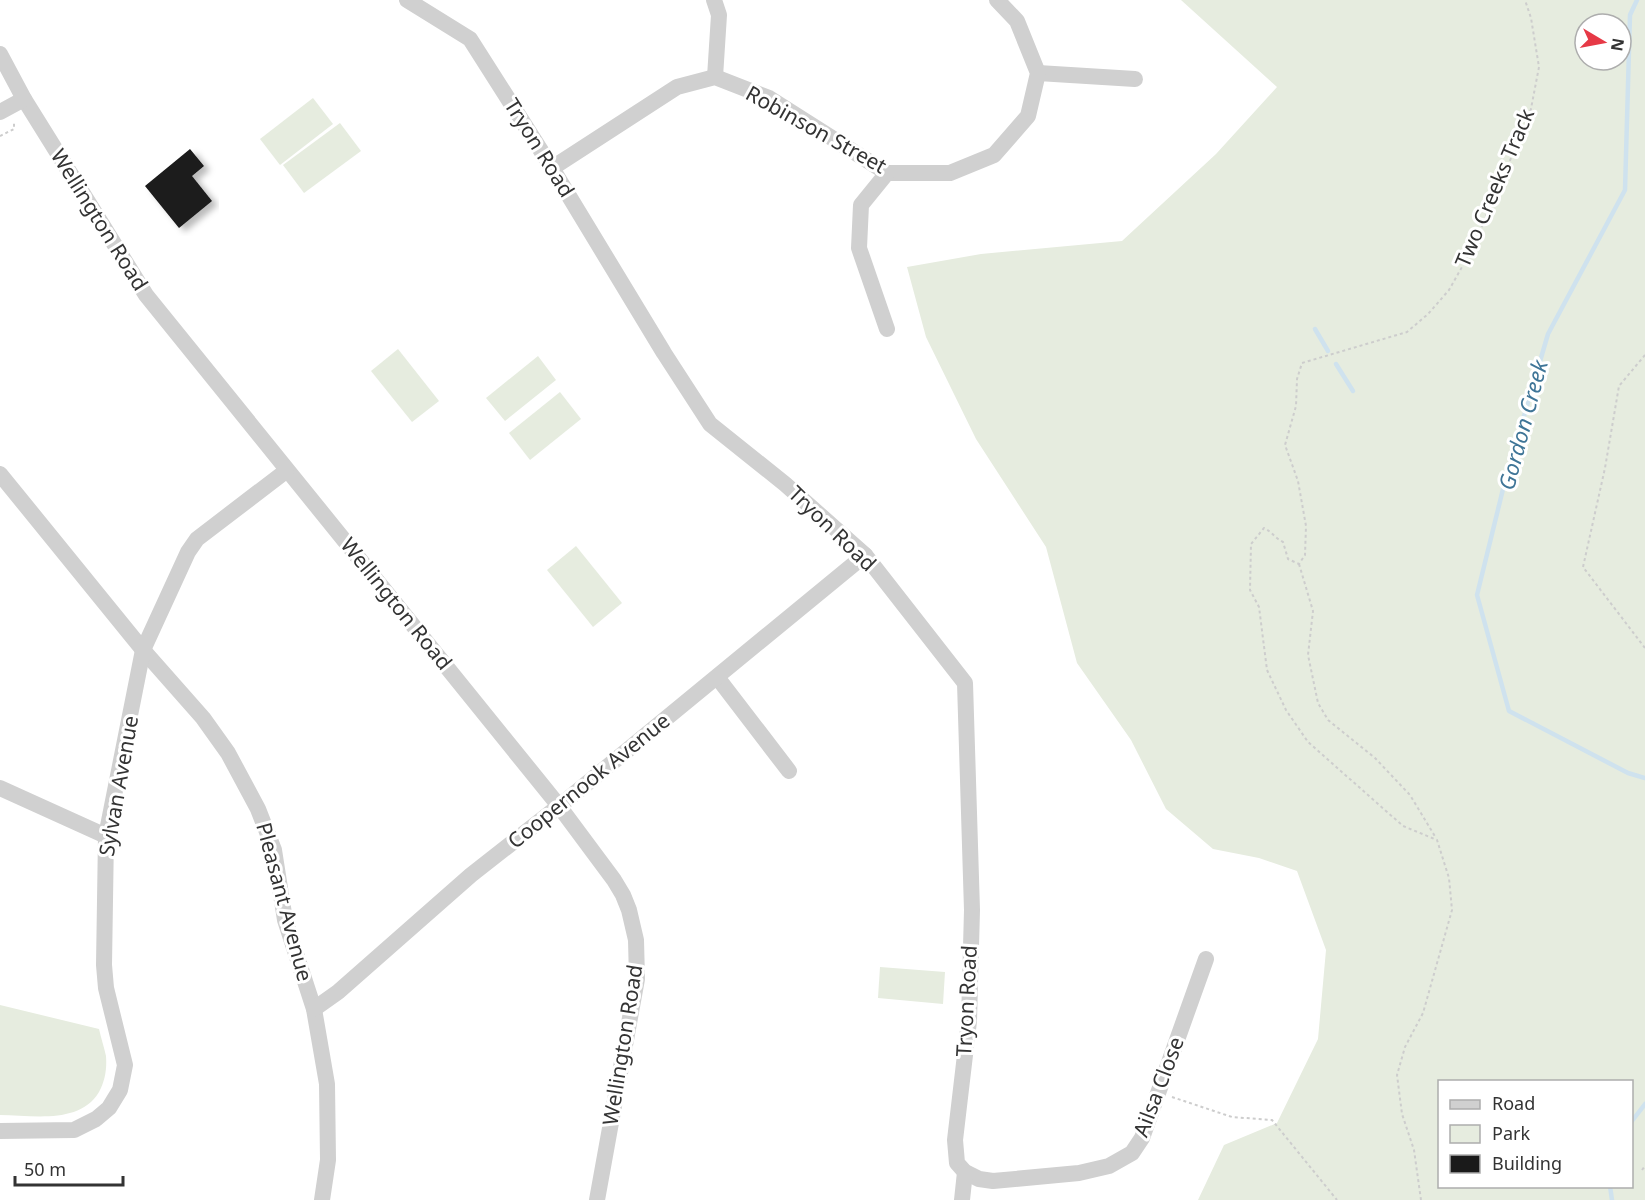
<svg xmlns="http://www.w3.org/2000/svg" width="1645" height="1200" viewBox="0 0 1645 1200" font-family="'Noto Sans',sans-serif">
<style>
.green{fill:#e6ecdf;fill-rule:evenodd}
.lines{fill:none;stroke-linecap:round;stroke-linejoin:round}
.stream{stroke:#cfe2ee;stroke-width:4.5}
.building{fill:#1a1a1a;filter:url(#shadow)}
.path{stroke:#cdcdcd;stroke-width:2;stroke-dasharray:3 3;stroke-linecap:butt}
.minor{stroke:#d0d0d0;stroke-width:16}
.labels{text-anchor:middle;stroke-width:6;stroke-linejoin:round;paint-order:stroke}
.street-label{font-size:21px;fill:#333;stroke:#fff}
.water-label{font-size:22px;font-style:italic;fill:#3f7597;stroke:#fff}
</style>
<defs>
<filter id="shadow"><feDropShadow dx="6" dy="4" stdDeviation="3" flood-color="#0004"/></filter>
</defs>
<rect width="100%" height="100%" fill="#fff"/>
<g class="green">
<path d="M 1181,0 L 1645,0 L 1645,1200 L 1198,1200 L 1224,1145 L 1277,1123 L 1318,1039 L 1326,950 L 1297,871 L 1259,858 L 1213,849 L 1166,809 L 1131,740 L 1077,663 L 1046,547 L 976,439 L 926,337 L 907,267 L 981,254 L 1122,241 L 1216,154 L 1277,87 ZM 1585,24 L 1621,24 L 1621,60 L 1585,60 ZM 1440,1082 L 1632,1082 L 1632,1186 L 1440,1186 Z"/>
<path d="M 313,98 L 333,124 L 280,165 L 260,139 Z"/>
<path d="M 340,123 L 361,151 L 304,193 L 283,165 Z"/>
<path d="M 398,349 L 439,401 L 412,422 L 371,371 Z"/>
<path d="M 538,356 L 556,380 L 505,421 L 486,398 Z"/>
<path d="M 560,392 L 581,419 L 530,460 L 509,433 Z"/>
<path d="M 576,546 L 622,603 L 593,627 L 547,570 Z"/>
<path d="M 880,967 L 945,972 L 943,1004 L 878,998 Z"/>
<path d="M 0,1005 L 99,1029 C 101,1038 104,1047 106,1056 C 107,1069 105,1081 99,1092 C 79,1125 32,1115 0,1115 Z"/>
</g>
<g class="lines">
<g class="stream">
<path d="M 1637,0 L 1630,15 L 1625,190 L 1548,334 L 1505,481 L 1477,595 L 1509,711 L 1628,773 L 1645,778"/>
<path d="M 1315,329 L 1328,351"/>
<path d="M 1336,364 L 1353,391"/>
<path d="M 1632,1121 L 1645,1104"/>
<path d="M 1610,1186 L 1612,1200"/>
</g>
</g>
<path class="building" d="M 190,149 L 204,166 L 192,176 L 212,201 L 179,228 L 145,186 Z"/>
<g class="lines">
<g class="path">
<path d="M 0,136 L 14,129 L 14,122"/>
<path d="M 1645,355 L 1619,386 L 1605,468 L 1583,567 L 1645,648"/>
<path d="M 1299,564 L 1313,611 L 1308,655 L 1318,703 L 1328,720 L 1375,758 L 1410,795 L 1436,838"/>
<path d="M 1172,1097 L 1232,1117 L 1272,1120 L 1337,1200"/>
<path d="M 1642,1170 L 1645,1166"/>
<path d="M 1421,1200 L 1414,1150 L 1402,1114 L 1397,1075 L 1405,1047 L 1423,1013 L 1452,910 L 1449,878 L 1437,840 L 1403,826 L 1308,742 L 1286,710 L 1267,670 L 1259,607 L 1250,590 L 1251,544 L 1264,528 C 1272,532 1275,538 1283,542 L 1288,559 L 1299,564 L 1305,555 L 1306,526 L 1298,481 L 1285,445 L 1296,406 L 1297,379 L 1302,363 L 1407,332 L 1428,314 L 1449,290 L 1475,244 L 1496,191 L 1529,119 L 1539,67 L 1531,18 L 1525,0"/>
</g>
<g class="minor">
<path d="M 407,0 L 470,39 L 552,168 L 664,353 L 710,424 L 785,484 L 865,555 L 965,683 L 972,910 L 969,1021 L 955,1140 L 957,1163 L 965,1172 L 979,1179 L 993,1181 L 1079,1173 L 1109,1166 L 1132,1153 L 1142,1138 L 1206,959"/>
<path d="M 714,0 L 719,15 L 715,77"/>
<path d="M 0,54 L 24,99 L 146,295 L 559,806 L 614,880 L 623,895 L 629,910 L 636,940 L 637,979 L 597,1200"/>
<path d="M 1038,73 L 1135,79"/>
<path d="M 0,112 L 24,99"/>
<path d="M 552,168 L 677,87 L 715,77 L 769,98 L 887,173 L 950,173 L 994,155 L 1028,116 L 1038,73 L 1017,21 L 997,0"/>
<path d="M 887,329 L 859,248 L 861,205 L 887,173"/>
<path d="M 0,474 L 143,650 L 203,718 L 228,753 L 258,809 L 274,850 L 285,920 L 314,1009 L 327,1084 L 328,1160 L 322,1200"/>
<path d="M 717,677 L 789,771"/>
<path d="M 0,788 L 106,836"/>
<path d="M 314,1009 L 338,992 L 471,875 L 568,799 L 865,555"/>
<path d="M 0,1131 L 74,1130 L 96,1119 L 109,1108 L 120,1090 L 125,1065 L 106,988 L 104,965 L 106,836 L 143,650 L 188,552 L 197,539 L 286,471"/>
<path d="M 962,1200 L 965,1172"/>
</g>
</g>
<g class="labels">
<g class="street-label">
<text transform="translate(816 130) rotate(29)" y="7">Robinson Street</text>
<text transform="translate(539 148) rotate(58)" y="7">Tryon Road</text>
<text transform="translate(1495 188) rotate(-67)" y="7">Two Creeks Track</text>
<text transform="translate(99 220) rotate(58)" y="7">Wellington Road</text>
<text transform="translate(832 529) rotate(44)" y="7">Tryon Road</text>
<text transform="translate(396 604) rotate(51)" y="7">Wellington Road</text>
<text transform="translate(589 781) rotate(-39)" y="7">Coopernook Avenue</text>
<text transform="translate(119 786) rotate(-80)" y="7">Sylvan Avenue</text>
<text transform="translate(284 902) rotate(75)" y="7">Pleasant Avenue</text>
<text transform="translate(967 1001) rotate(-87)" y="7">Tryon Road</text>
<text transform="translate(623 1045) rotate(-81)" y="7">Wellington Road</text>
<text transform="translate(1159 1087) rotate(-69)" y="7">Ailsa Close</text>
</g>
<g class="water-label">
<text transform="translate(1523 425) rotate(-75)" y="8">Gordon Creek</text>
</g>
</g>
<rect x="1438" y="1080" width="195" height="108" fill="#ffffff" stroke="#adadad" stroke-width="1.5"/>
<rect x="1450" y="1100" width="30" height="9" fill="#d0d0d0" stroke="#adadad" stroke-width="1.5"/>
<text x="1492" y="1110" font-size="18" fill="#333333">Road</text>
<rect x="1450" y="1125" width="30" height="18" fill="#e6ecdf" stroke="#adadad" stroke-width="1.5"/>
<text x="1492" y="1140" font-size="18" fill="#333333">Park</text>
<rect x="1450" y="1155" width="30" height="18" fill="#1a1a1a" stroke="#adadad" stroke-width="1.5"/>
<text x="1492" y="1170" font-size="18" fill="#333333">Building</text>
<g transform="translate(1603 42) rotate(100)"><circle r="28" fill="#ffffff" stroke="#adadad" stroke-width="1.5"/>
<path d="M0-4.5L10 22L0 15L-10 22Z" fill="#e63946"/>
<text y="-9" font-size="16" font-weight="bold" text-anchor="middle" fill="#333333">N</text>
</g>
<path d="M15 1176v9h108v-9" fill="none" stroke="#333333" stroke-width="3"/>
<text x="24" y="1176" font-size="18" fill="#333333" stroke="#ffffff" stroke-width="4.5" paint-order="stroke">50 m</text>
</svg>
